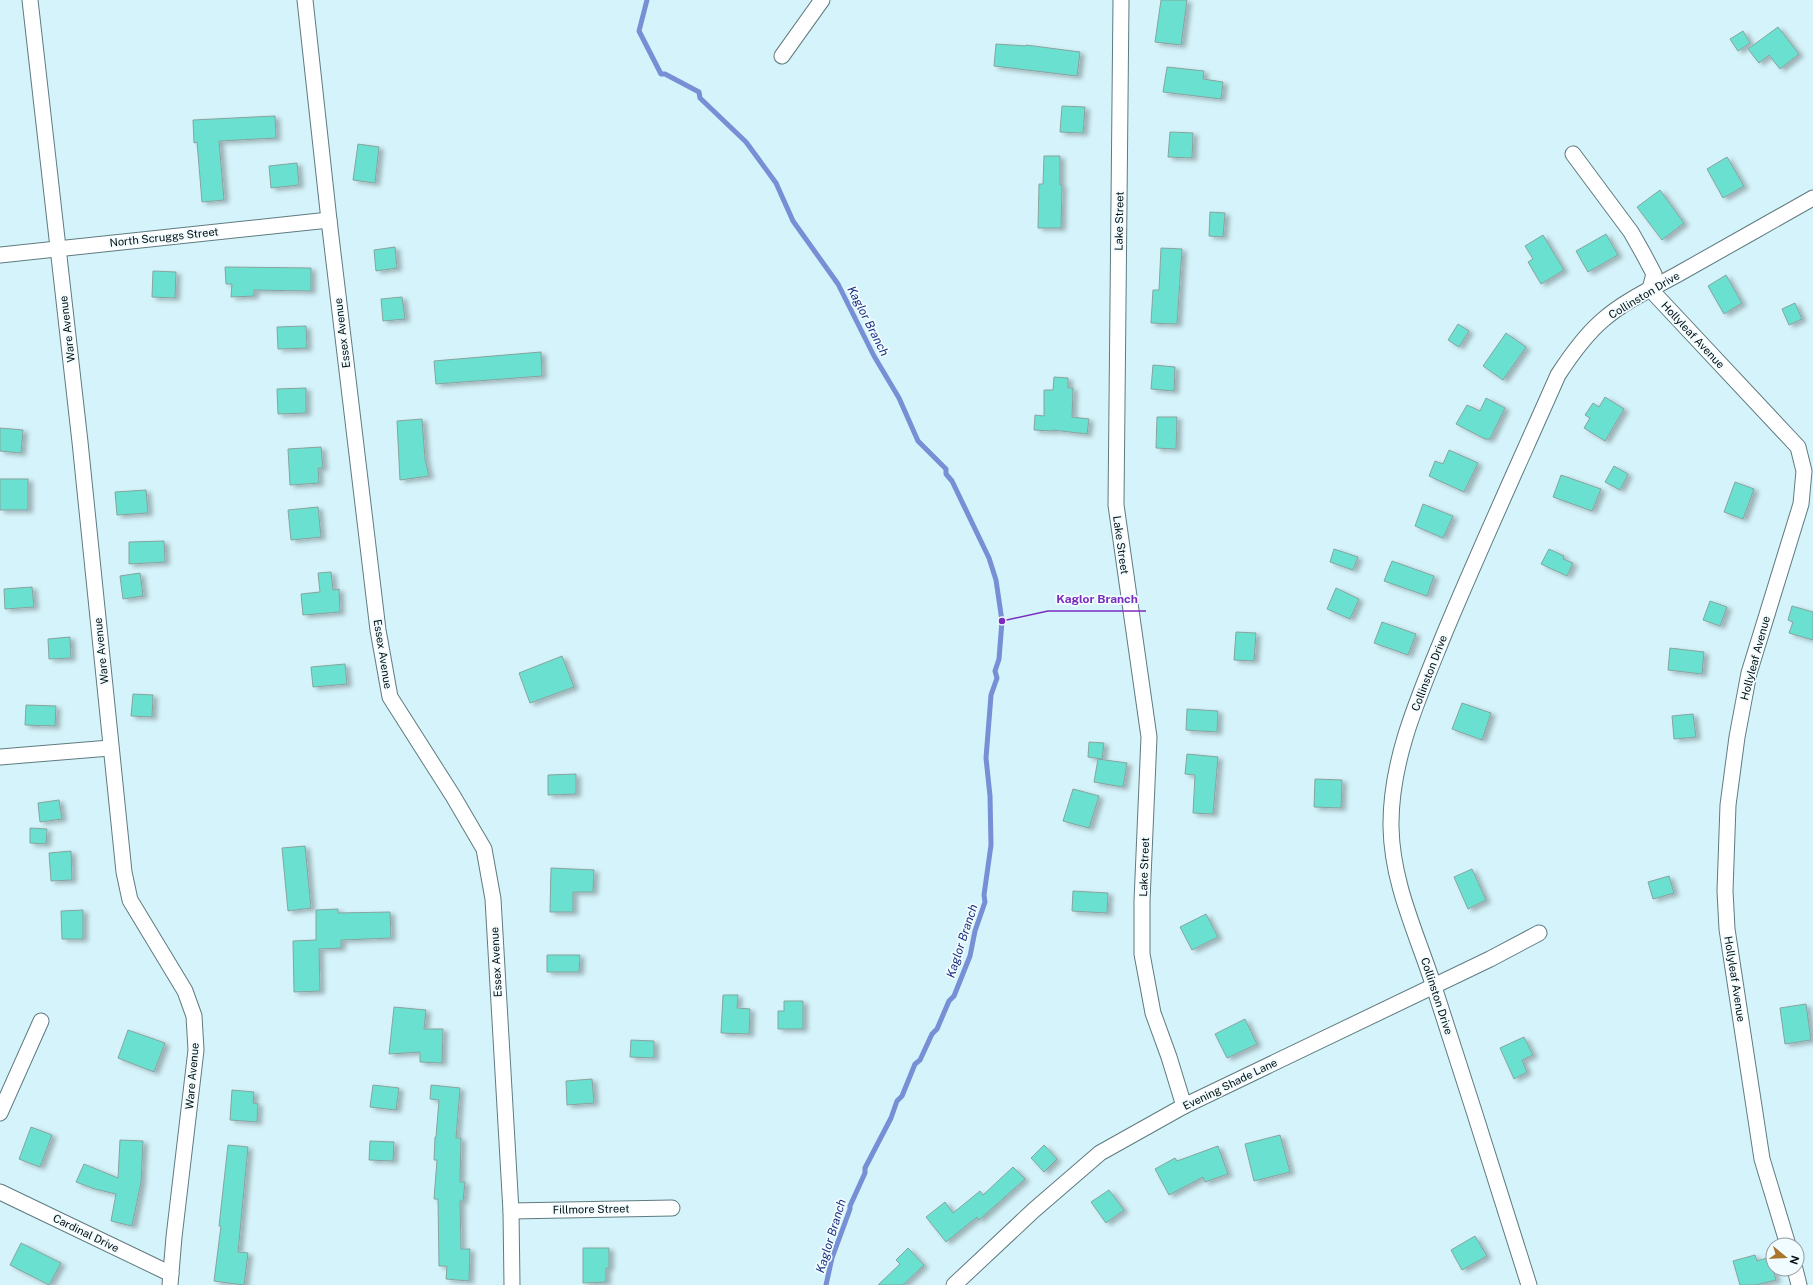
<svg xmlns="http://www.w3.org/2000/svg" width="1813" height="1285" viewBox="0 0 1813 1285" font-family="'Public Sans',sans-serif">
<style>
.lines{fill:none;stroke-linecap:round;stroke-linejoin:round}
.stream{stroke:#768fd5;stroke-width:5}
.building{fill:#6be0d1;stroke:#86a49f;filter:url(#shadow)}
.street-casing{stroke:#5f7b81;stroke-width:17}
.street{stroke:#fff;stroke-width:15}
.labels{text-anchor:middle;stroke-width:3.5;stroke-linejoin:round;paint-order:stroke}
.street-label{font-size:11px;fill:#040d0f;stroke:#f0fcff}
.water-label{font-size:12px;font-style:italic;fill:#1c2e80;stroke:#f0fcff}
.leader{fill:none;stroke:#7b2cbf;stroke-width:1.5}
.callout-dot{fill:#7b2cbf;stroke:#f0fcff;stroke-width:1.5}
.callout-label{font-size:12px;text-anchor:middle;font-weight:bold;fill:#7b2cbf;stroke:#f0fcff;stroke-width:3.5;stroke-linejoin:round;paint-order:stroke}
</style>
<defs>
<filter id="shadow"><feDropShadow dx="4.5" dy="2.5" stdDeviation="2" flood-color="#0004"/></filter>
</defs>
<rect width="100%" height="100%" fill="#d5f3fa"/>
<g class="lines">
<path class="stream" d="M 647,0 L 639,31 L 661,74 L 665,74 L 699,92 L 700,98 L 746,142 L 776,183 L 793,221 L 838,284 L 874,356 L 899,398 L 918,441 L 946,469 L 946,474 L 952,481 L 989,558 L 996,580 L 1002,621 L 999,659 L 995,671 L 997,678 L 991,695 L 986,758 L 990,796 L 991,845 L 984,895 L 985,902 L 975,931 L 970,956 L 954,996 L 949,1001 L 937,1029 L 932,1034 L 920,1060 L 915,1064 L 902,1096 L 897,1101 L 891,1118 L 865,1168 L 865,1173 L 850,1206 L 850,1209 L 832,1258 L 826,1285"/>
</g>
<g class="building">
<path d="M 1161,0 L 1187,0 L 1181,45 L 1155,42 Z"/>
<path d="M 1778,27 L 1799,54 L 1780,69 L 1769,55 L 1759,63 L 1748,49 Z"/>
<path d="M 1743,31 L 1750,43 L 1738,51 L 1730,39 Z"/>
<path d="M 996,44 L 1026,46 L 1026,45 L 1080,52 L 1077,76 L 994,66 Z"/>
<path d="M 1167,67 L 1204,71 L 1203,79 L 1223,82 L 1221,99 L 1163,92 Z"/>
<path d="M 1062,106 L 1085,107 L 1083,133 L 1060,132 Z"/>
<path d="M 275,116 L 276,138 L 219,141 L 224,200 L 202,202 L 197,142 L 194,143 L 193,120 Z"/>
<path d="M 1170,132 L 1193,133 L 1192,158 L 1168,157 Z"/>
<path d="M 358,144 L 379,147 L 375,183 L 353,180 Z"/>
<path d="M 1044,156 L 1060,156 L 1060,185 L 1062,185 L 1061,228 L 1038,228 L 1039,184 L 1043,184 Z"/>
<path d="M 1727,157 L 1744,186 L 1723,198 L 1707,169 Z"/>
<path d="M 297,163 L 299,185 L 271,188 L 269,166 Z"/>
<path d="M 1660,190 L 1684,223 L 1662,240 L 1637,207 Z"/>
<path d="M 1210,212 L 1225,213 L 1223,237 L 1209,236 Z"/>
<path d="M 1606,234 L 1618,255 L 1588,272 L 1576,251 Z"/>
<path d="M 1543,235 L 1564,270 L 1541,284 L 1528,262 L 1533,259 L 1525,246 Z"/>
<path d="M 395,247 L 397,268 L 376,271 L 374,250 Z"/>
<path d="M 1161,248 L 1182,249 L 1177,324 L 1151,323 L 1153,290 L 1159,290 Z"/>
<path d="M 225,267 L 311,268 L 311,291 L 254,290 L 254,296 L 231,297 L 232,284 L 226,284 Z"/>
<path d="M 153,271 L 176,272 L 175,298 L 152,297 Z"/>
<path d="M 1726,275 L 1742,303 L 1724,314 L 1708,286 Z"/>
<path d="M 402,297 L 405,319 L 383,321 L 381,299 Z"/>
<path d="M 1795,303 L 1802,319 L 1789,325 L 1782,309 Z"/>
<path d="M 1458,324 L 1469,331 L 1459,347 L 1448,340 Z"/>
<path d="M 306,326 L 307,348 L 278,349 L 277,327 Z"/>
<path d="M 1506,333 L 1526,347 L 1503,380 L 1483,366 Z"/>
<path d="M 541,352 L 542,376 L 436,384 L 434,361 Z"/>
<path d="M 1153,365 L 1175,367 L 1174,391 L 1151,389 Z"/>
<path d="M 1054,377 L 1068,378 L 1068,388 L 1073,388 L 1072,417 L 1089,419 L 1087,434 L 1053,430 L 1053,431 L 1034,430 L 1035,415 L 1044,416 L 1044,390 L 1053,390 Z"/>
<path d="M 306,388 L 306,413 L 278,414 L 277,389 Z"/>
<path d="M 1605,397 L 1624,409 L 1605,441 L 1584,428 L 1590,418 L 1585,415 L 1593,403 L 1599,407 Z"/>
<path d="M 1486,398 L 1505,408 L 1490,439 L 1485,439 L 1456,424 L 1467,405 L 1480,411 Z"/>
<path d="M 1157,417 L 1177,417 L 1176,449 L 1156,448 Z"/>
<path d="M 422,419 L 425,459 L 429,476 L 400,480 L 397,421 Z"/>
<path d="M 0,428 L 23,430 L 21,453 L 0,451 Z"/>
<path d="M 321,447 L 323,468 L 318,468 L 319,483 L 290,485 L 288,449 Z"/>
<path d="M 1449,450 L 1478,463 L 1464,492 L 1429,476 L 1435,461 L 1443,464 Z"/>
<path d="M 1614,466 L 1628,474 L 1620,490 L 1605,482 Z"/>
<path d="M 1561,475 L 1601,489 L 1592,511 L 1553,497 Z"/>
<rect x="0" y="479" width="28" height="31"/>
<path d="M 1735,482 L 1754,489 L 1743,519 L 1724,512 Z"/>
<path d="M 146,490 L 148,513 L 117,515 L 115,492 Z"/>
<path d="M 1423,504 L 1453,516 L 1443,538 L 1415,526 Z"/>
<path d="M 318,507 L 321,537 L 291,540 L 288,510 Z"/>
<path d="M 164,541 L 165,562 L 129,564 L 129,542 Z"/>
<path d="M 1334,549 L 1358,557 L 1353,570 L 1330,562 Z"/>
<path d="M 1549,549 L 1564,556 L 1563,559 L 1573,563 L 1567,576 L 1541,564 Z"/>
<path d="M 1392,561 L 1434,576 L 1427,596 L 1384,581 Z"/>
<path d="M 331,572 L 333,590 L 339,589 L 340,612 L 303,615 L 301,594 L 320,592 L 318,573 Z"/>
<path d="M 140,573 L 143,596 L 123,599 L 120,576 Z"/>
<path d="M 32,587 L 34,607 L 5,609 L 4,589 Z"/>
<path d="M 1336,588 L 1359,599 L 1350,619 L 1327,609 Z"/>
<path d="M 1710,601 L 1727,607 L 1720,626 L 1703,620 Z"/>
<path d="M 1792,606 L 1813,612 L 1813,640 L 1789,633 L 1793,622 L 1788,620 Z"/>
<path d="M 1382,622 L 1416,634 L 1408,655 L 1374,643 Z"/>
<path d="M 1236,632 L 1256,633 L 1254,661 L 1234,660 Z"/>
<path d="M 70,637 L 71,658 L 49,659 L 48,639 Z"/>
<path d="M 1670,648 L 1704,652 L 1702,674 L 1668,670 Z"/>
<path d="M 562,656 L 574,687 L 530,703 L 519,673 Z"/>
<path d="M 345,664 L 347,684 L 313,687 L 311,667 Z"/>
<path d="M 133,694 L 153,695 L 152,717 L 131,716 Z"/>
<path d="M 1462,703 L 1491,713 L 1482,740 L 1452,729 Z"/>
<path d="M 26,705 L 56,706 L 55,726 L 25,725 Z"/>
<path d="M 1187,709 L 1218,711 L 1217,732 L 1186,730 Z"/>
<path d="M 1693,714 L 1696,737 L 1674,739 L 1672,716 Z"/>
<path d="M 1089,742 L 1104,743 L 1102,759 L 1088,757 Z"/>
<path d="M 1187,754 L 1218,757 L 1213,814 L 1193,813 L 1195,775 L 1185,774 Z"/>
<path d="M 1098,759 L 1127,763 L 1123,787 L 1094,782 Z"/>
<path d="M 576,774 L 576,794 L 548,795 L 548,775 Z"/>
<path d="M 1315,779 L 1342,780 L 1341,808 L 1314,807 Z"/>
<path d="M 1073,789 L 1099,796 L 1089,828 L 1063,821 Z"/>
<path d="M 59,800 L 62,819 L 40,822 L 38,803 Z"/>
<path d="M 30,828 L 47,829 L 46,844 L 30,843 Z"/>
<path d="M 305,846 L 311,908 L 288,911 L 282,848 Z"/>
<path d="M 71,851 L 72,880 L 51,881 L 49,853 Z"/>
<path d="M 551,868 L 594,870 L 593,892 L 573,892 L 573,912 L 550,912 Z"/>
<path d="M 1472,869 L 1486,900 L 1468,909 L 1454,877 Z"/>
<path d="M 1669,876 L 1674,893 L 1653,899 L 1648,882 Z"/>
<path d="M 1073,891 L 1108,893 L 1107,913 L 1072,911 Z"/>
<path d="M 338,909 L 338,913 L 390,912 L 391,938 L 341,940 L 341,948 L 319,949 L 320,991 L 294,992 L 293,941 L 316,940 L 316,910 Z"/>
<path d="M 83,910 L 83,939 L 62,939 L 61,911 Z"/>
<path d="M 1206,914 L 1218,937 L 1192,950 L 1180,927 Z"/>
<path d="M 547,955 L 580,955 L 579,972 L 547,972 Z"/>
<path d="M 723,995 L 738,995 L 737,1008 L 750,1009 L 749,1034 L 721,1033 Z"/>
<path d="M 784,1001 L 803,1001 L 803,1029 L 778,1029 L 778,1011 L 784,1011 Z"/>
<path d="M 1806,1004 L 1811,1040 L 1785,1044 L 1780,1008 Z"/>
<path d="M 394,1007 L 426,1010 L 424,1029 L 443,1029 L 442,1063 L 420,1062 L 420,1052 L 389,1054 Z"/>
<path d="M 1245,1019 L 1257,1044 L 1227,1058 L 1215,1034 Z"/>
<path d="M 128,1030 L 165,1043 L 154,1072 L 118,1058 Z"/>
<path d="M 1524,1037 L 1533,1055 L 1522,1060 L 1527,1072 L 1514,1079 L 1500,1048 Z"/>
<path d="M 631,1040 L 654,1041 L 654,1058 L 630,1057 Z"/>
<path d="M 592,1079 L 594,1103 L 567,1105 L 566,1081 Z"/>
<path d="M 373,1085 L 399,1088 L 396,1110 L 370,1107 Z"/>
<path d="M 431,1085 L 460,1088 L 456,1138 L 461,1138 L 460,1182 L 465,1182 L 463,1201 L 460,1201 L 461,1249 L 470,1249 L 469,1281 L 446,1279 L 447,1266 L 439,1266 L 438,1199 L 434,1199 L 437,1160 L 434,1160 L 435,1137 L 436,1137 L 439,1100 L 430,1099 Z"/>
<path d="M 232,1090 L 254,1092 L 253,1103 L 258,1104 L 257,1122 L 230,1120 Z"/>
<path d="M 31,1127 L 52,1135 L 40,1167 L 19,1159 Z"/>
<path d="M 1280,1135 L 1290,1172 L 1254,1181 L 1245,1144 Z"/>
<path d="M 120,1140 L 143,1141 L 141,1182 L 132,1226 L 111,1221 L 116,1194 L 95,1189 L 76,1182 L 84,1164 L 118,1178 Z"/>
<path d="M 370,1141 L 394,1142 L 393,1161 L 369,1160 Z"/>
<path d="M 228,1145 L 248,1147 L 238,1252 L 248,1253 L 244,1285 L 214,1281 L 221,1226 L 219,1226 Z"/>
<path d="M 1044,1145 L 1057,1159 L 1044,1172 L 1031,1158 Z"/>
<path d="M 1218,1146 L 1228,1174 L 1205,1182 L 1203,1177 L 1169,1195 L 1155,1169 L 1175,1158 L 1177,1161 Z"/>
<path d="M 1013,1167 L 1025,1179 L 979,1220 L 977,1217 L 946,1242 L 926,1217 L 945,1202 L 953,1213 L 980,1191 L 983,1195 Z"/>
<path d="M 1109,1190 L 1124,1210 L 1106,1223 L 1091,1202 Z"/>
<path d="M 1475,1236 L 1487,1256 L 1462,1270 L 1451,1250 Z"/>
<path d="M 21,1243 L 61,1263 L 49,1285 L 10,1265 Z"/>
<path d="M 583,1248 L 609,1248 L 609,1268 L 606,1268 L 606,1282 L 583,1283 Z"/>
<path d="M 908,1248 L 924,1265 L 903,1285 L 878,1285 L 900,1264 L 896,1260 Z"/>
<path d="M 1755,1255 L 1757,1261 L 1770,1257 L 1776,1280 L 1756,1285 L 1740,1285 L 1733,1261 Z"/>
</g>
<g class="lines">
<defs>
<g id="street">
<path d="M 30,0 L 80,442 L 124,872 L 130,900 L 185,991 L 194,1016 L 196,1050 L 174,1237 L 170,1285"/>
<path d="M 305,0 L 329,220 L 378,630 L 390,697 L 453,796 L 484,849 L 493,899 L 511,1211 L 512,1285"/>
<path d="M 1121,0 L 1116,505 L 1149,737 L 1142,901 L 1142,954 L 1153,1013 L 1169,1057 L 1184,1106"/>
<path d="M 782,56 L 822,0"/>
<path d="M 1573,154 L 1631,232 L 1644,255 L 1654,274 L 1650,289 L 1798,447 L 1804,471 L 1801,504 L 1749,673 L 1737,737 L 1728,805 L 1725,891 L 1727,929 L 1762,1159 L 1788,1245"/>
<path d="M 0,255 L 329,220"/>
<path d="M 0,757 L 110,748"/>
<path d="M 0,1113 L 41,1021"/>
<path d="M 0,1192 L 171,1274"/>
<path d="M 511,1211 L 672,1208"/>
<path d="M 1795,1269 L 1799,1285"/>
<path d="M 954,1285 L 1034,1210 L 1100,1153 L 1184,1106 L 1490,959 L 1539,933"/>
<path d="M 1529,1285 C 1498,1187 1467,1088 1435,990 C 1418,936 1392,885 1391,827 C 1390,759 1420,694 1445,632 C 1481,546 1520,461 1558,375 C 1571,355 1586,334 1604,319 C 1626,300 1655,287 1680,273 C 1724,248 1769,223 1813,198"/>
</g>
</defs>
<use href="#street" class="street-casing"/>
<use href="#street" class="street"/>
</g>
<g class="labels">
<g class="street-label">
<text transform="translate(1119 221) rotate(-89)" y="4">Lake Street</text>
<text transform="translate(164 237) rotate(-6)" y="4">North Scruggs Street</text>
<text transform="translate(1644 295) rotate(-31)" y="4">Collinston Drive</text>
<text transform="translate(67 329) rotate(-97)" y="4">Ware Avenue</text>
<text transform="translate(342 333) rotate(-97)" y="4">Essex Avenue</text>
<text transform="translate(1693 335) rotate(47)" y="4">Hollyleaf Avenue</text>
<text transform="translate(1121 545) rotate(82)" y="4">Lake Street</text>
<text transform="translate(101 651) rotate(-96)" y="4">Ware Avenue</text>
<text transform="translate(383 654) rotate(81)" y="4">Essex Avenue</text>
<text transform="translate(1755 658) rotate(-75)" y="4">Hollyleaf Avenue</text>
<text transform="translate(1429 673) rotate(-69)" y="4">Collinston Drive</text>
<text transform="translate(1144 867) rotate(-88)" y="4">Lake Street</text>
<text transform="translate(496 962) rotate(-93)" y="4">Essex Avenue</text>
<text transform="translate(1735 979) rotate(81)" y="4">Hollyleaf Avenue</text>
<text transform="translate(1437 996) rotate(72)" y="4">Collinston Drive</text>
<text transform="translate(192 1076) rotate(-85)" y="4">Ware Avenue</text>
<text transform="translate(1230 1084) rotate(-26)" y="4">Evening Shade Lane</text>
<text transform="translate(591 1209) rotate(-1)" y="4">Fillmore Street</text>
<text transform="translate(86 1233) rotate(26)" y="4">Cardinal Drive</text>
</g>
<g class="water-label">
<text transform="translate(868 321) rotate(63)" y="4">Kaglor Branch</text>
<text transform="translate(962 941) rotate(-72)" y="4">Kaglor Branch</text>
<text transform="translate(831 1236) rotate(-73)" y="4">Kaglor Branch</text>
</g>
</g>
<path class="leader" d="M1002 621L1048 611H1146"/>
<circle class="callout-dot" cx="1002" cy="621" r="4"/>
<g class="callout-label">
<text x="1097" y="603">Kaglor Branch</text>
</g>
<g transform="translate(1785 1257) rotate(108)"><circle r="19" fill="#f0fcff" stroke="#929c9f"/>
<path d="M0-3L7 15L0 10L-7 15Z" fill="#a7752c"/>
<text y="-6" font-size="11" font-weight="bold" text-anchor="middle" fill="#040d0f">N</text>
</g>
</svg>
